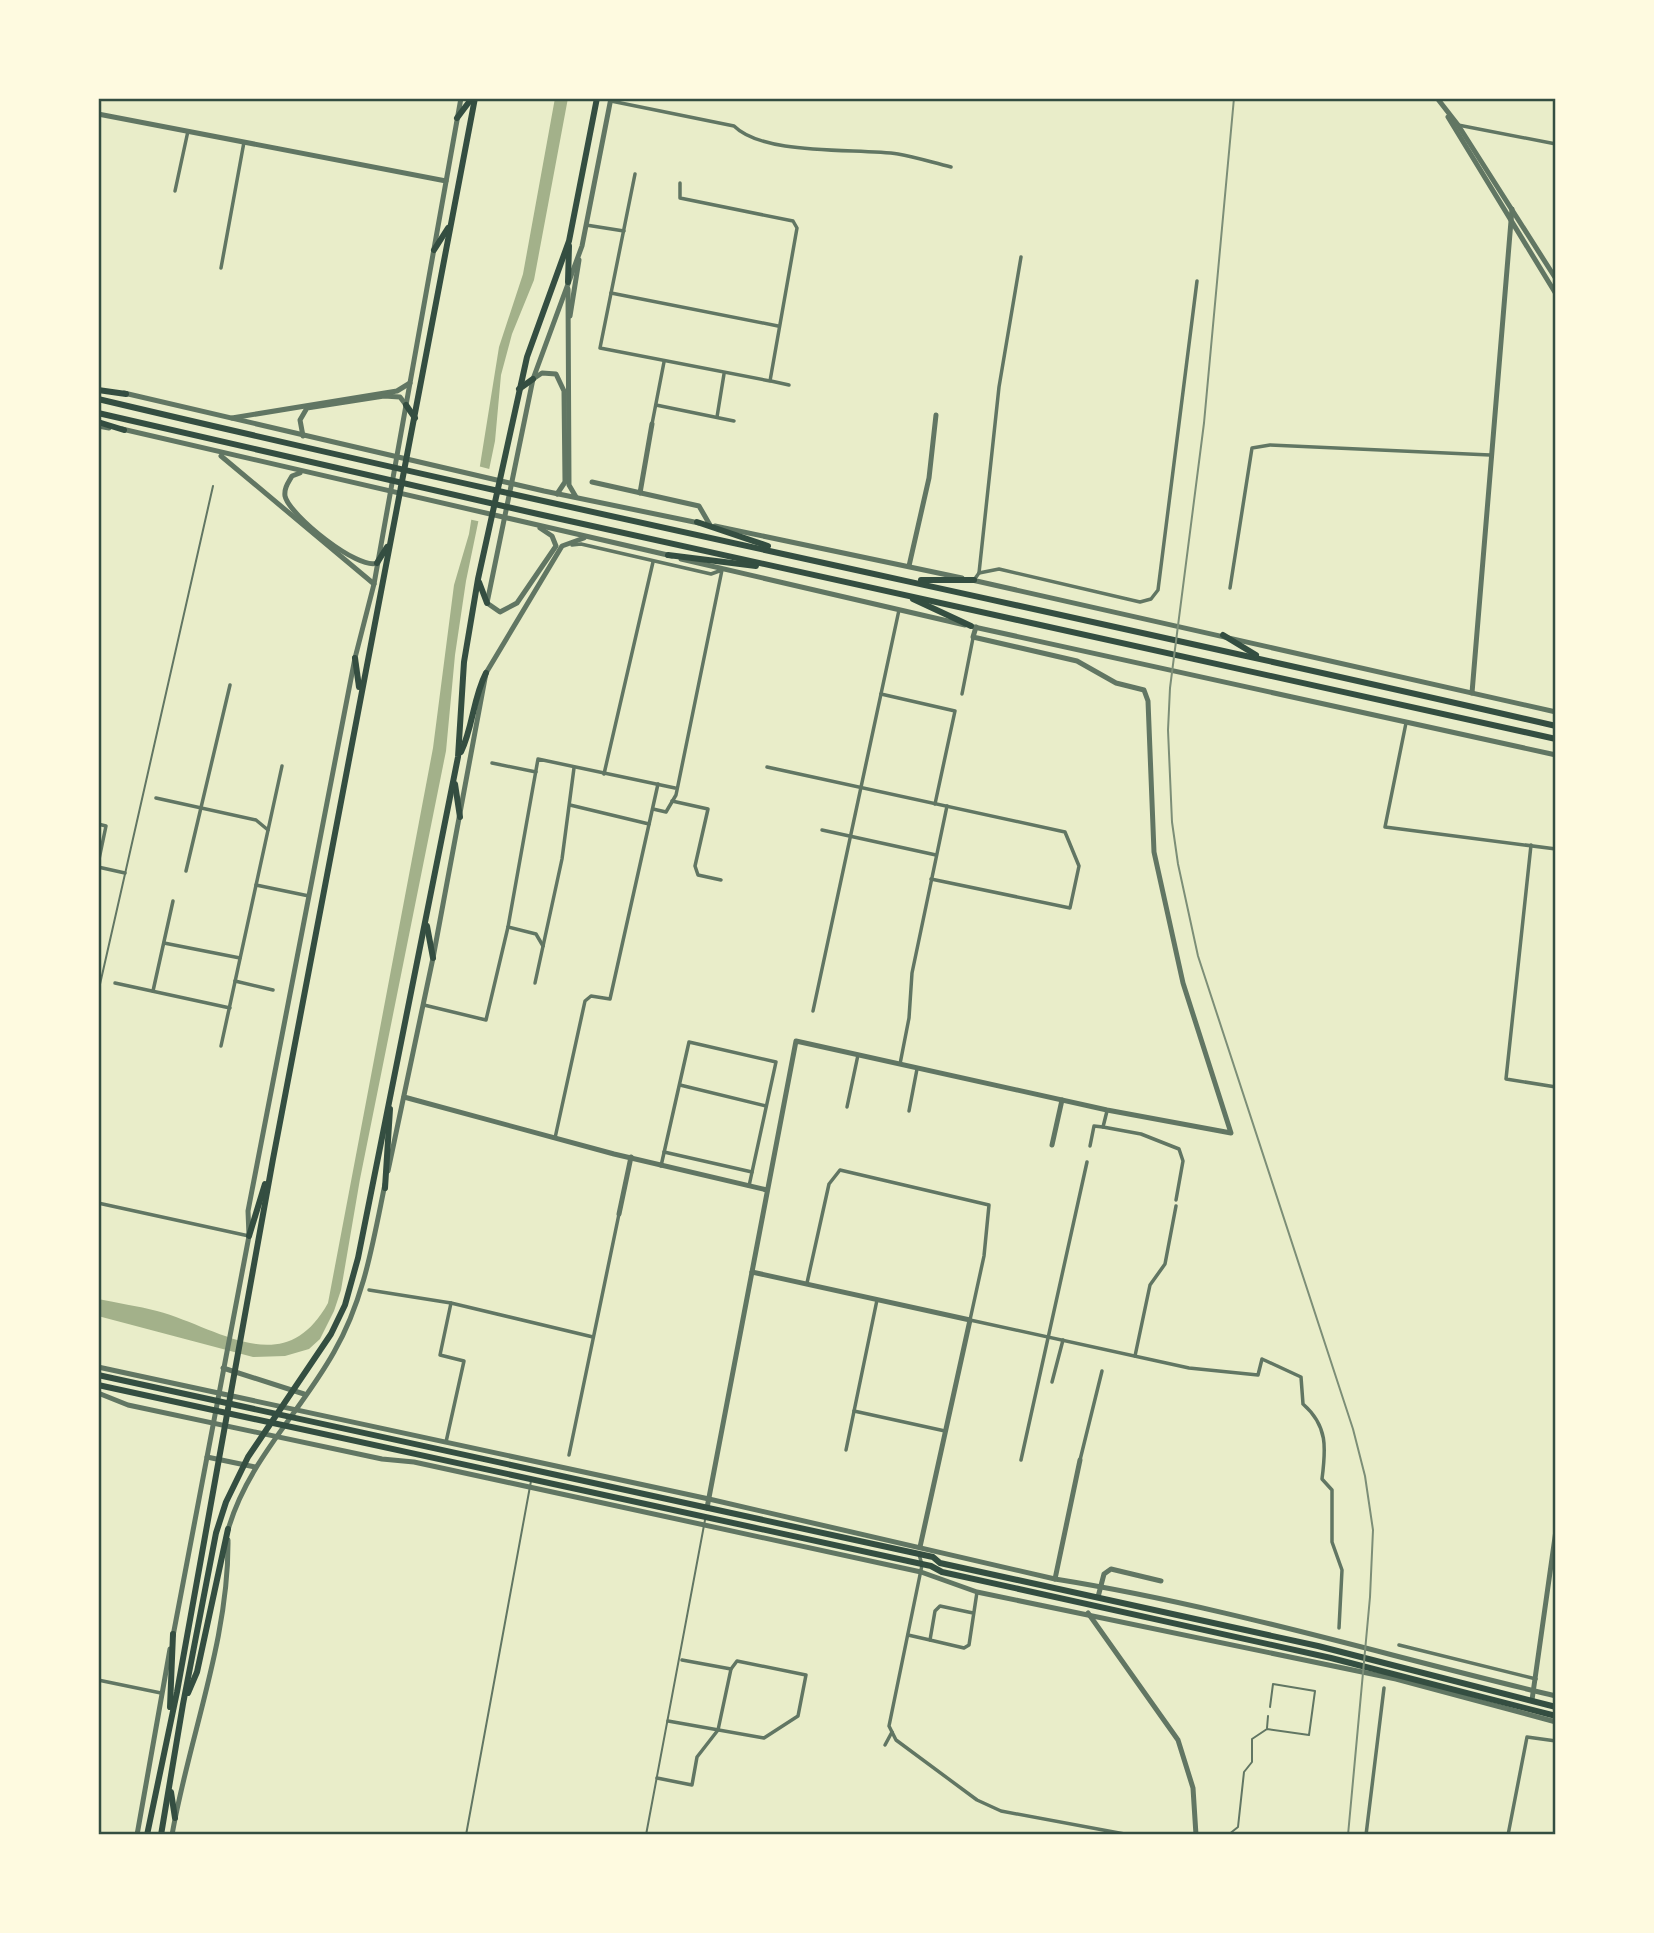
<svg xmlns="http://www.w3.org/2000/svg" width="1654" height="1933" viewBox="0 0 1654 1933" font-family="'Varela Round',sans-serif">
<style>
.water{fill:#a3b18a}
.pier{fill:#e9edc9}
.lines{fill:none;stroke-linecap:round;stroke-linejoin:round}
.service{stroke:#617663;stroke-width:2}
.minor{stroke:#617663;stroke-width:3.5}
.tertiary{stroke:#617663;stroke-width:5}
.primary{stroke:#344e41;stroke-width:6}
.trunk{stroke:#344e41;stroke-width:6}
.rail{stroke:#7c8e77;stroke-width:2}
.neatline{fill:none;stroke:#344e41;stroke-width:2.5}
</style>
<rect width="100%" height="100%" fill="#e9edc9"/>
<path class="water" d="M 555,98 L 568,98 L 534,280 L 512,334 L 501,375 L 495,441 L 466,581 L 455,655 L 446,751 L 360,1179 L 341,1290 L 334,1311 L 320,1339 L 309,1349 L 285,1356 L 253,1357 L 98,1316 L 98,1299 C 117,1303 138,1306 157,1311 C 220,1328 284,1382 328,1303 L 433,748 L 454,585 L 469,534 L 499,347 L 523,274 Z"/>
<path class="pier" d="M 478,466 L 493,470 L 482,522 L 468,519 Z"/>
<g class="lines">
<g class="service">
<path d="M 98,993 L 213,486"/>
<path d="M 1267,1728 L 1268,1716"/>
<path d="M 466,1835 L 531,1481"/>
<path d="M 646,1835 L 705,1520"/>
<path d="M 1228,1835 L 1238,1827 L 1244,1772 L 1252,1762 L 1252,1739 L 1267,1729 L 1309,1735 L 1315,1691 L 1273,1684 L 1270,1707"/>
</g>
<g class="minor">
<path d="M 611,101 L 734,126 C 764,156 856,148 898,154 C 916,157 934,163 951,167"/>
<path d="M 1458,125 L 1556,144"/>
<path d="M 635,174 L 600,348 L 770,381 L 797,228 L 793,221 L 680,198 L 680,183"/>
<path d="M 175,191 L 188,131"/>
<path d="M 586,225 L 624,231"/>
<path d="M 221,268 L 244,142"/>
<path d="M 611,293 L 778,326"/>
<path d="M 771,381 L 789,385"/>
<path d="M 656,405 L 734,421"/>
<path d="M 717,417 L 724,374"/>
<path d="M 652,424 L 664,362"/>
<path d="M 572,545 L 581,544 L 711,574 L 722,570 L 676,795 L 666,812 L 653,809"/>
<path d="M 979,573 L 999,387 L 1021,257"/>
<path d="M 974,580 L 979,573 L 999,569 L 1140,602 L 1151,599 L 1158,590 L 1197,281"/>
<path d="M 1230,588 L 1252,448 L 1270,445 L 1490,455"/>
<path d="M 881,694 L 955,711 L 935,804"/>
<path d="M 962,694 L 973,638"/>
<path d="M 1406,723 L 1385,827 L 1556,849"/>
<path d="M 492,763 L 536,772"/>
<path d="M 767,767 L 1065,832 L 1079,866 L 1070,908 L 931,879"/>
<path d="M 604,774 L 653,562"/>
<path d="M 156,798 L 256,820 L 268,830"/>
<path d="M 672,801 L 708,809 L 695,866 L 698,875 L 721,880"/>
<path d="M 570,805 L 649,824"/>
<path d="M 98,824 L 106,826 L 98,864"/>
<path d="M 822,830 L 936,855"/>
<path d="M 1531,845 L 1506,1079 L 1556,1087"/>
<path d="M 98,867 L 125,873"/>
<path d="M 186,871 L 230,685"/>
<path d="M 256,885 L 309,896"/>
<path d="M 508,927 L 536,934 L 543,946"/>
<path d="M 164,943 L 240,958"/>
<path d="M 235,981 L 273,990"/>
<path d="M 115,983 L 230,1008"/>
<path d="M 535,983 L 562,859 L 574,768"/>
<path d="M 153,991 L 173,901"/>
<path d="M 424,1005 L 486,1020 L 508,927 L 538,759 L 675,788"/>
<path d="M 813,1011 L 899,610"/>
<path d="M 221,1046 L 282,766"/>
<path d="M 900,1064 L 909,1018 L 912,973 L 947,806"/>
<path d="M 680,1085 L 766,1106"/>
<path d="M 847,1107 L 858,1055"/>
<path d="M 909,1111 L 917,1069"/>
<path d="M 1107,1111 L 1103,1127 L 1141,1134 L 1179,1149 L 1183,1161 L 1176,1200"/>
<path d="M 555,1138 L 585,1001 L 591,996 L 610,999 L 658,784"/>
<path d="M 1090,1146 L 1094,1126 L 1103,1127"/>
<path d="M 664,1152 L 752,1172"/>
<path d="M 661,1166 L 689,1042 L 776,1062 L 749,1186"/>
<path d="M 98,1203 L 249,1236"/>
<path d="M 807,1283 L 829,1184 L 840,1170 L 989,1205 L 984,1256 L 970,1320 L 1189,1368 L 1258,1375 L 1262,1359 L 1301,1377 L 1303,1404 C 1328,1426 1326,1448 1322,1479 L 1332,1490 L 1332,1542 L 1342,1570 L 1339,1628"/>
<path d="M 369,1290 L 451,1303 L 440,1355 L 464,1361 L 446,1442"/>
<path d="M 451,1303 L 593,1337"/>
<path d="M 1135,1356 L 1150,1285 L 1165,1264 L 1176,1206"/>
<path d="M 1052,1382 L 1063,1340"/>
<path d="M 854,1411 L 945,1431"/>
<path d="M 846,1450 L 877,1300"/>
<path d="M 569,1455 L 619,1214"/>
<path d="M 1021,1460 L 1087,1162"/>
<path d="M 1080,1460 L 1102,1371"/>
<path d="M 919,1554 L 922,1565 L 889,1726 L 896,1740 L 977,1800 L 1001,1811 L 1130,1835"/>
<path d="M 973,1613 L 940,1606 L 935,1611 L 930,1640 L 964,1648 L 969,1645 L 977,1592"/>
<path d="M 908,1635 L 930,1640"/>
<path d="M 1399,1645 L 1536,1679"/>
<path d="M 98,1680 L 161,1693"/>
<path d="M 668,1721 L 764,1738 L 798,1716 L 806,1675 L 737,1661 L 731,1669"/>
<path d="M 885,1745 L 892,1732"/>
<path d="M 657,1778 L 692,1785 L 697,1757 L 718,1730 L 731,1669 L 682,1660"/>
<path d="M 1366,1835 L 1384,1688"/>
<path d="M 1508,1835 L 1527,1737 L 1556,1741"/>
</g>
<g class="tertiary">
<path d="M 1437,98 L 1458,125 L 1556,279"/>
<path d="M 98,114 L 446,181"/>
<path d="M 1448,117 L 1556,294"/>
<path d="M 568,289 L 569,485 L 576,497"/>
<path d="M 570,316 L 579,260"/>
<path d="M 533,379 L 542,373 L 556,374 L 564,391 L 565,482 L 557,494"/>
<path d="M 124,393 L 544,491 L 699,523"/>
<path d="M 232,418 L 397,391 L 410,383"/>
<path d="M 98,426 L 109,428"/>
<path d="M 122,429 L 672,556"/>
<path d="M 303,436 L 300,420 L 307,408 L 384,396 L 400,397 L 406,405"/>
<path d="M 221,456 L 374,584"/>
<path d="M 300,473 L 292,476 C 288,483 284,488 285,496 C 289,515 359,571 377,563"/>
<path d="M 592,482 L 699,506 L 710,525"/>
<path d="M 640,493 L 652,424"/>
<path d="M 715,526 L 962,578"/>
<path d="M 540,528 L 552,536 L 556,546 L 517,603 L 500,612 L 487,603 L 533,379 L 582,246 L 611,98"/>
<path d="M 681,559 L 965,625"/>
<path d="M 909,566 L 929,478 L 936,415"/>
<path d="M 972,580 L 1556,712"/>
<path d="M 974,627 L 1556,755"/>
<path d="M 1472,693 L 1512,209"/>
<path d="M 404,1097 L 614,1154 L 767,1190"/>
<path d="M 1052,1145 L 1062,1100"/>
<path d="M 388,1171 L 433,958 L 486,673 L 562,546 L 584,538"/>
<path d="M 619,1214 L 631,1157"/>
<path d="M 752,1272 L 970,1320 L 920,1547"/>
<path d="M 98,1367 L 709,1499 L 1055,1579 C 1224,1606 1390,1657 1556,1696"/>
<path d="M 223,1368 L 304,1394"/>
<path d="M 98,1393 L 128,1405 L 382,1459 L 414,1462 L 921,1572 L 977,1592 L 1396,1679 L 1556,1722"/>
<path d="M 207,1457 L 255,1467"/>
<path d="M 707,1508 L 796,1041 L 1107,1110 L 1231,1133 L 1183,983 L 1154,852 L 1148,701 L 1144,690 L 1116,683 L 1077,661 L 973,637 L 976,627"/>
<path d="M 228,1530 C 247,1462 300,1413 334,1352 C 364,1300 373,1242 385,1184"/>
<path d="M 1055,1579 L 1080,1460"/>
<path d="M 1098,1597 L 1104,1574 L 1111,1569 L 1161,1581"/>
<path d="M 1088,1613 L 1178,1740 L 1193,1788 L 1196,1835"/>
<path d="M 173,1636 L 249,1236 L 248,1211 L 355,658 L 374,584 L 461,98"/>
<path d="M 1532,1700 L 1556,1530"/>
<path d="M 137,1835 L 170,1649"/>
<path d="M 172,1835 C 189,1737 229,1640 228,1540"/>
</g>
<g class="primary">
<path d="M 98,1375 L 933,1557 L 940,1563 L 1318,1646 L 1556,1707"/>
<path d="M 98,1385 L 931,1566 L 942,1572 L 1331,1658 L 1556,1716"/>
</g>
<g class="trunk">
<path d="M 457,118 L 472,98"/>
<path d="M 434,250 L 448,228"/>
<path d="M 568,282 L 569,246"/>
<path d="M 519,389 L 533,379"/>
<path d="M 98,390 L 126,394"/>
<path d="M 98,399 C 583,514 1071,614 1556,726"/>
<path d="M 406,405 L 415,418"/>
<path d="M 98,413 L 538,514 L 1556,739"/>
<path d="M 98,422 L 124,430"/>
<path d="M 697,522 L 768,546"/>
<path d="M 668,555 L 756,566"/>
<path d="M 377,563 L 387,547"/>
<path d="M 921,580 L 974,580"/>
<path d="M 479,582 L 487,603"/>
<path d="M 913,599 L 971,626"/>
<path d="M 1223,635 L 1256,655"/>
<path d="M 355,658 L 359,687"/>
<path d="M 461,752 C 473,727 473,698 486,673"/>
<path d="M 455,784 L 460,817"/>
<path d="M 427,926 L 433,958"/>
<path d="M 385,1188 L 390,1109"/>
<path d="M 249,1236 L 265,1184"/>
<path d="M 188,1693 L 197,1672 L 228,1529"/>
<path d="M 170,1707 L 173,1634"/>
<path d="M 171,1792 L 175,1818"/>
<path d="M 147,1835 L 177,1692 L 273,1159 L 475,98"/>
<path d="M 161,1835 L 183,1704 L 216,1533 L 226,1502 L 248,1457 L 331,1334 L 345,1305 L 358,1258 L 458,757 L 464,662 L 478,579 L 527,357 L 569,241 L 597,98"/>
</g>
<path class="rail" d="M 1234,98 L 1204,423 L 1170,688 L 1168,730 L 1172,822 L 1178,864 L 1198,956 L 1353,1429 L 1365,1476 L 1373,1530 L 1370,1597 L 1348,1835"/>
</g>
<rect width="1654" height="1933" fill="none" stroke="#fefae0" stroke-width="200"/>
<rect x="100" y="100" width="1454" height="1733" class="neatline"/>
</svg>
